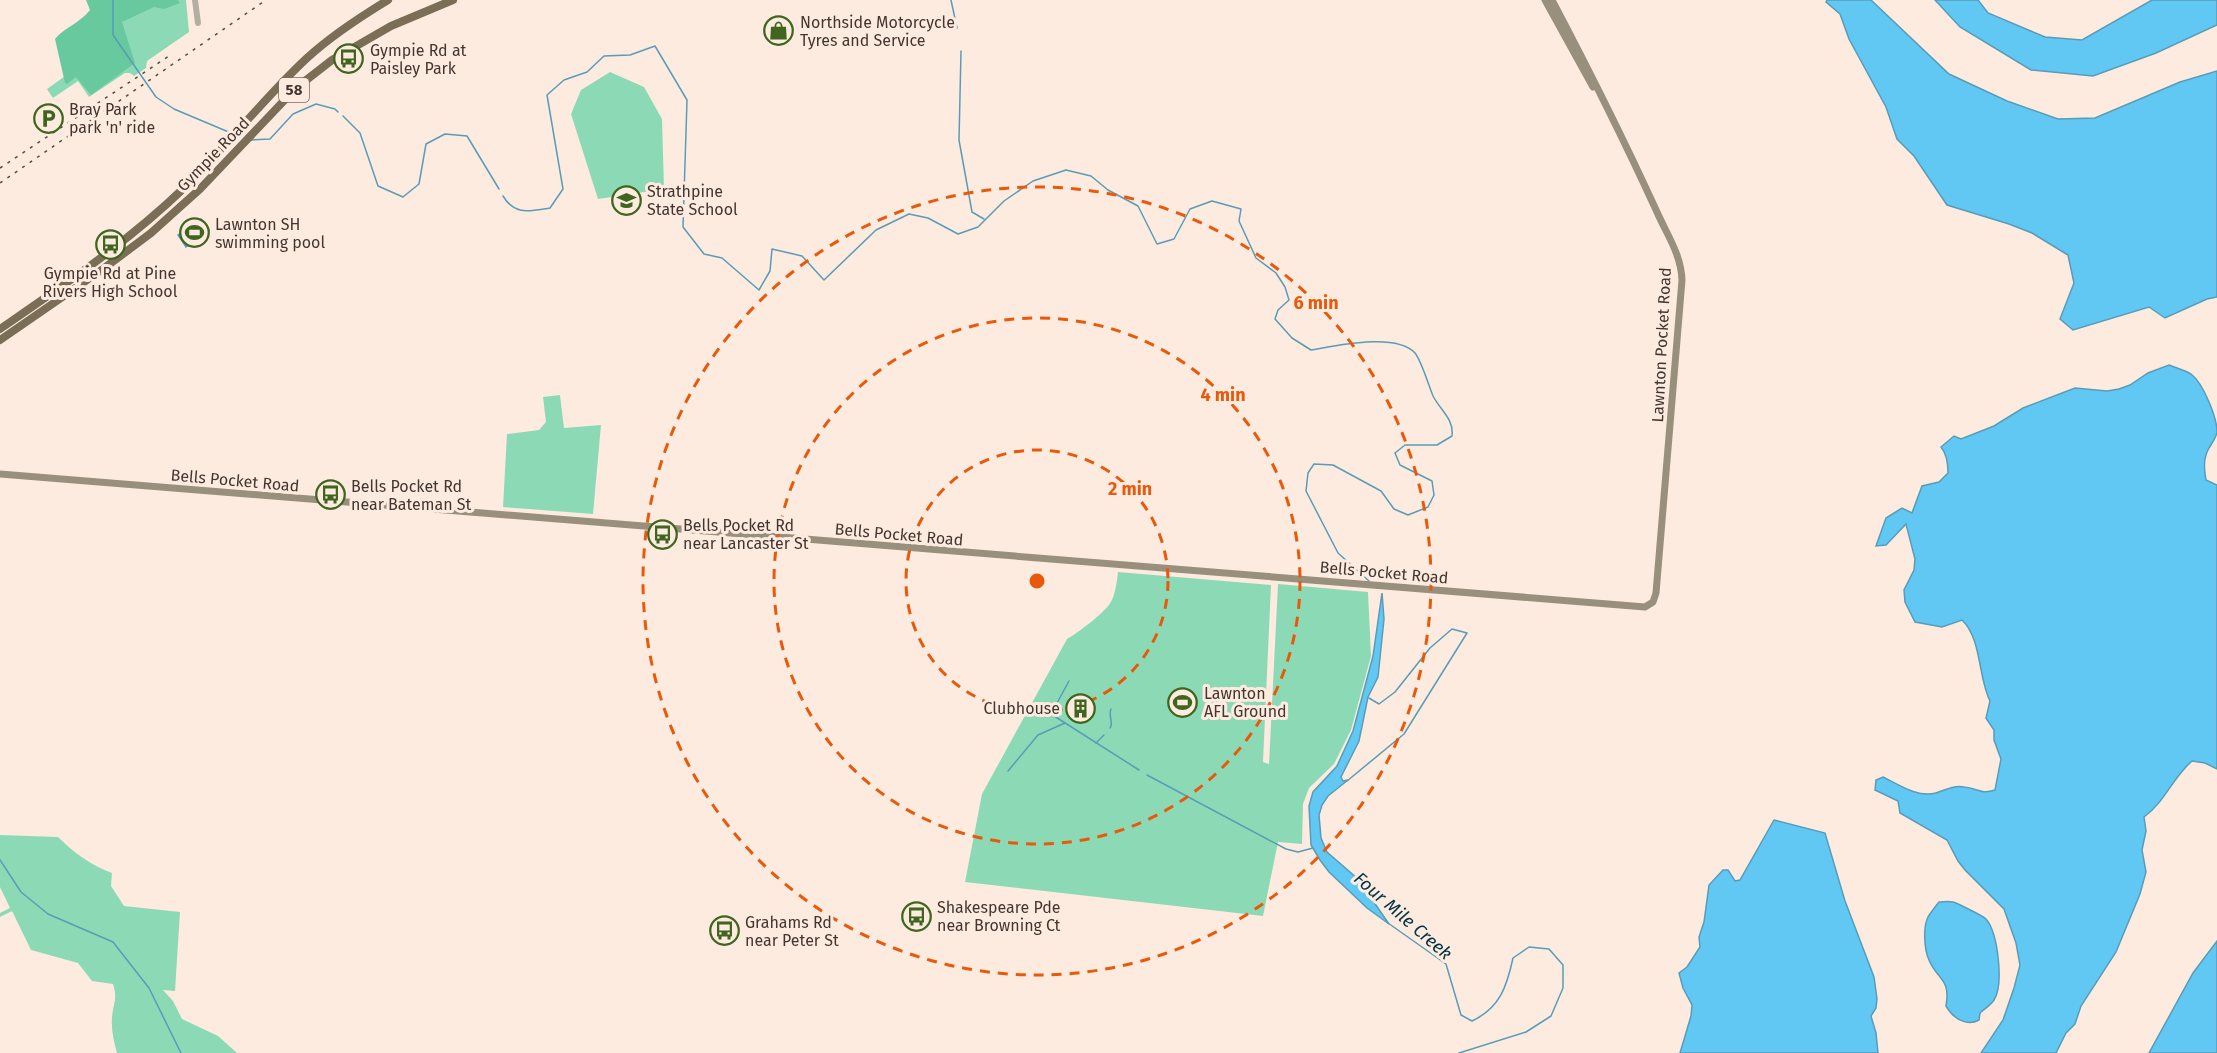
<svg xmlns="http://www.w3.org/2000/svg" width="2217" height="1053" viewBox="0 0 2217 1053" font-family="'Fira Sans',sans-serif">
<style>
.green{fill:#8cdab5}
.forest{fill:#67c99d}
.water{fill:#61c8f3;stroke:#589cb8;stroke-width:1.5}
.lines{fill:none;stroke-linecap:round;stroke-linejoin:round}
.stream{stroke:#589cb8;stroke-width:1.5}
.tertiary{stroke:#b4aea2;stroke-width:6}
.secondary{stroke:#988f7c;stroke-width:7}
.trunk{stroke:#7a6e56;stroke-width:8}
.rail{stroke:#564942;stroke-width:1.5;stroke-dasharray:3 6;stroke-linecap:butt}
.ring{fill:none;stroke:#e8590c;stroke-width:3;stroke-dasharray:10 8}
.labels{text-anchor:middle;stroke-width:6;stroke-linejoin:round;paint-order:stroke}
.shield{fill:#fdebe0;stroke:#7a6c64;stroke-width:1.5}
.shield-label{font-size:15px;font-weight:bold;fill:#42362f}
.poi-label{font-size:16px;fill:#42362f;stroke:#fdebe0;text-anchor:start}
.street-label{font-size:16px;fill:#42362f;stroke:#fdebe0}
.water-label{font-size:18px;font-style:italic;fill:#023445;stroke:#fdebe0}
.centre{fill:#e8590c;stroke:#fdebe0;stroke-width:3}
.ring-label{font-size:18px;text-anchor:middle;font-weight:bold;fill:#e8590c;stroke:#fdebe0;stroke-width:6;stroke-linejoin:round;paint-order:stroke}
</style>
<rect width="100%" height="100%" fill="#fdebe0"/>
<g class="green">
<path d="M 113,0 L 186,0 L 189,32 L 147,61 L 146,68 L 134,76 L 130,73 L 125,73 L 89,97 L 78,81 L 53,98 L 47,89 L 68,74 Z"/>
<path d="M 610,72 L 644,87 L 662,119 L 664,189 L 598,199 L 571,114 L 581,90 Z"/>
<path d="M 560,395 L 564,428 L 601,425 L 593,514 L 503,507 L 507,434 L 539,430 L 546,422 L 543,397 Z"/>
<path d="M 1118,572 L 1271,585 L 1263,762 L 1269,764 L 1278,584 L 1368,592 L 1371,656 L 1351,730 L 1334,764 L 1309,788 L 1303,804 L 1302,844 L 1278,842 L 1263,916 L 965,882 L 982,794 L 1067,639 C 1079,632 1100,616 1109,605 C 1115,597 1117,582 1118,572 Z"/>
<path d="M 0,835 L 58,837 C 73,852 92,866 112,873 L 111,886 L 124,906 L 180,912 L 175,991 L 163,990 L 173,1001 L 182,1019 L 218,1036 L 237,1053 L 117,1053 C 114,1042 111,1030 112,1018 C 113,1003 118,1000 113,984 L 92,981 L 78,963 L 31,950 L 12,911 L 0,917 L 0,913 L 10,908 L 0,887 Z"/>
</g>
<path class="forest" d="M 86,0 L 178,0 L 180,3 L 164,9 L 154,7 L 122,22 L 135,63 L 91,95 L 76,77 L 67,84 L 65,83 L 55,39 C 65,27 80,23 90,10 Z"/>
<g class="water">
<path d="M 1827,0 L 1871,0 L 1949,74 L 2007,101 L 2058,119 L 2095,118 L 2180,82 L 2217,71 L 2217,297 L 2207,299 L 2165,318 L 2149,307 L 2073,330 L 2060,319 L 2074,283 L 2068,255 L 2032,233 L 2009,224 L 1947,205 L 1914,156 L 1897,139 L 1886,107 L 1849,39 L 1840,14 L 1826,2 Z"/>
<path d="M 1935,0 L 1978,0 L 1988,13 L 2045,37 L 2082,40 L 2152,0 L 2217,0 L 2217,25 L 2156,53 L 2093,76 L 2031,70 L 1960,27 Z"/>
<path d="M 201,219 L 209,230 L 186,247 L 178,235 Z"/>
<path d="M 2169,365 C 2176,368 2185,370 2191,374 C 2203,383 2217,417 2217,432 C 2216,438 2212,443 2209,448 C 2203,459 2204,468 2206,480 L 2217,485 L 2217,769 L 2205,763 L 2192,761 C 2173,777 2165,802 2144,817 L 2146,831 L 2142,850 L 2146,872 L 2140,894 L 2116,952 L 2081,1006 L 2075,1024 L 2066,1033 L 2056,1053 L 1981,1053 L 2003,1020 L 2014,988 L 2020,965 L 2016,943 L 2004,909 L 1965,870 L 1958,861 L 1947,840 L 1900,813 L 1898,801 L 1875,790 L 1876,780 L 1883,777 C 1899,785 1918,798 1936,793 C 1946,790 1953,785 1964,787 C 1978,788 1980,795 1995,790 L 2001,759 L 1994,740 L 1994,730 L 1986,718 L 1990,701 C 1978,678 1982,639 1962,620 L 1942,627 L 1915,622 L 1905,602 L 1904,590 L 1914,570 L 1915,559 L 1906,524 L 1886,545 L 1876,546 L 1886,518 L 1902,508 L 1912,513 L 1922,486 L 1939,482 L 1948,473 C 1948,464 1947,454 1941,447 L 1954,436 L 1961,439 L 1994,426 L 2023,408 L 2075,388 L 2107,391 L 2119,389 L 2130,385 L 2148,373 Z"/>
<path d="M 1382,593 L 1384,619 L 1378,677 L 1368,697 L 1359,741 L 1341,777 L 1343,781 L 1348,780 L 1328,796 L 1322,805 L 1319,815 L 1321,838 L 1327,852 L 1358,879 L 1389,924 L 1367,908 L 1329,872 L 1320,860 L 1311,845 L 1309,806 L 1313,792 L 1337,766 L 1353,731 L 1373,656 Z"/>
<path d="M 1774,820 L 1825,833 L 1845,901 L 1874,977 L 1877,999 L 1876,1008 L 1871,1016 L 1876,1033 L 1878,1053 L 1680,1053 L 1691,1016 L 1692,1005 L 1683,988 L 1679,973 L 1687,967 L 1700,947 L 1699,937 L 1704,922 L 1709,885 L 1723,870 L 1728,870 L 1735,881 L 1740,880 Z"/>
<path d="M 1939,902 C 1943,902 1949,901 1953,902 C 1957,903 1983,916 1986,919 C 1998,933 2004,984 1994,1000 C 1991,1005 1984,1009 1980,1013 L 1979,1020 C 1966,1027 1953,1018 1946,1006 C 1951,978 1937,980 1929,960 C 1924,949 1923,927 1928,917 C 1931,912 1935,907 1939,902 Z"/>
<path d="M 2217,941 L 2217,1053 L 2149,1053 L 2193,973 Z"/>
</g>
<g class="lines">
<g class="stream">
<path d="M 113,0 L 113,35 L 156,97 L 174,109 L 231,133"/>
<path d="M 951,0 L 957,28"/>
<path d="M 961,51 L 959,140 L 972,212 L 984,219"/>
<path d="M 343,116 L 360,133 L 378,186 L 403,197 L 419,184 L 426,144 L 445,134 L 467,136 L 499,189"/>
<path d="M 250,140 L 270,139 L 293,114 L 316,104 L 335,109 L 338,112"/>
<path d="M 503,196 C 515,216 530,211 550,208 L 563,189 L 547,95 L 564,80 L 587,72 L 604,56 L 630,55 L 655,46 L 687,100 L 683,227 L 704,254 L 722,258 L 759,290 L 770,271 L 772,249 L 802,256 L 824,280 L 876,230 L 909,214 L 928,218 L 958,234 L 978,227 L 1004,201 L 1033,181 L 1066,170 L 1091,176 L 1108,190 L 1138,206 L 1157,244 L 1174,239 L 1190,209 L 1212,201 L 1241,209 L 1239,221 L 1256,258 L 1276,273 L 1285,287 L 1289,300 L 1278,310 L 1275,319 L 1292,338 L 1311,350 C 1335,346 1396,332 1415,353 C 1422,362 1428,384 1433,396 C 1441,411 1454,419 1452,436 L 1437,445 L 1405,445 L 1395,453 L 1400,465 L 1432,481 L 1434,495 L 1428,507 L 1408,515 L 1394,509 L 1381,491 L 1333,465 L 1314,464 L 1308,473 L 1306,491 L 1338,553 L 1369,581"/>
<path d="M 1069,681 L 1051,714 L 1139,770"/>
<path d="M 1042,707 L 1051,714"/>
<path d="M 1110,728 C 1114,723 1108,716 1111,709"/>
<path d="M 1096,743 L 1104,735"/>
<path d="M 1008,771 L 1038,735 L 1065,723"/>
<path d="M 1147,775 L 1286,849 L 1298,852 L 1313,848"/>
<path d="M 1347,781 L 1404,734 L 1467,633 L 1452,629 L 1430,648 L 1395,692 L 1379,704 L 1369,698"/>
<path d="M 0,860 L 21,892 L 48,914 L 113,942 L 149,988 L 181,1053"/>
<path d="M 1388,923 L 1446,964 L 1461,1015 L 1472,1021 C 1500,1008 1507,986 1513,958 L 1529,947 L 1549,949 L 1563,965 L 1563,988 L 1551,1016 L 1526,1032 L 1459,1053"/>
</g>
<path class="tertiary" d="M 195,0 L 198,23"/>
<g class="secondary">
<path d="M 1545,0 L 1593,87"/>
<path d="M 0,474 L 1645,607 L 1653,602 L 1656,593 L 1682,280 C 1681,254 1667,235 1657,212 C 1624,140 1589,70 1552,0"/>
</g>
<g class="trunk">
<path d="M 0,329 C 64,285 128,242 184,188 C 227,146 263,99 307,58 C 331,36 360,17 388,0"/>
<path d="M 0,340 L 103,269 L 151,233 L 200,189 L 296,88 L 332,60 L 391,26 L 453,0"/>
</g>
<g class="rail">
<path d="M 0,168 L 169,56"/>
<path d="M 0,183 L 266,0"/>
</g>
</g>
<g class="ring">
<circle cx="1037" cy="581" r="131"/>
<circle cx="1037" cy="581" r="263"/>
<circle cx="1037" cy="581" r="394"/>
</g>
<defs>
<symbol id="shop-ring" viewBox="-11 -11 22 22"><circle r="9.5" fill="#fdebe0" stroke="#3f651f" stroke-width="1.5"/><path d="M-5-2.5h2.3a2.7 3.5 0 0 1 5.4 0H5L5.5 6h-11ZM-1.5-2.5h3a1.5 2.3 0 0 0-3 0Z" fill="#3f651f"/></symbol>
<symbol id="bus-ring" viewBox="-11 -11 22 22"><circle r="9.5" fill="#fdebe0" stroke="#3f651f" stroke-width="1.5"/><path d="M-5-6H5V4H4V6H2V4H-2V6H-4V4H-5ZM-3.5-4V0h7V-4ZM-3.5 1.2v1.5H-2V1.2ZM2 1.2v1.5H3.5V1.2Z" fill="#3f651f"/></symbol>
<symbol id="parking-ring" viewBox="-11 -11 22 22"><circle r="9.5" fill="#fdebe0" stroke="#3f651f" stroke-width="1.5"/><path d="M-3.5-5.5H1a3.5 3.5 0 0 1 0 7H-1V5.5H-3.5ZM-1-3.4V-.6H.8a1.4 1.4 0 0 0 0-2.8Z" fill="#3f651f"/></symbol>
<symbol id="school-ring" viewBox="-11 -11 22 22"><circle r="9.5" fill="#fdebe0" stroke="#3f651f" stroke-width="1.5"/><path d="M0-5L7-2L0 1L-7-2ZM-4 1L0 2.5L4 1V4Q0 6-4 4Z" fill="#3f651f"/></symbol>
<symbol id="stadium-ring" viewBox="-11 -11 22 22"><circle r="9.5" fill="#fdebe0" stroke="#3f651f" stroke-width="1.5"/><path d="M0-5a6.5 5 0 1 0 0 10a6.5 5 0 1 0 0-10ZM-3.5-1.8h7v3.6h-7Z" fill="#3f651f"/></symbol>
<symbol id="building-ring" viewBox="-11 -11 22 22"><circle r="9.5" fill="#fdebe0" stroke="#3f651f" stroke-width="1.5"/><path d="M-4-6H4V6H1V3H-1V6H-4ZM-2.5-4.3h1.7v1.8h-1.7ZM.8-4.3h1.7v1.8H.8ZM-2.5-1h1.7V.8h-1.7ZM.8-1h1.7V.8H.8Z" fill="#3f651f"/></symbol>
</defs>
<g fill-rule="evenodd">
<use href="#shop-ring" x="762" y="14" width="33" height="33"/>
<use href="#bus-ring" x="332" y="42" width="33" height="33"/>
<use href="#parking-ring" x="32" y="102" width="33" height="33"/>
<use href="#school-ring" x="610" y="184" width="33" height="33"/>
<use href="#stadium-ring" x="178" y="216" width="33" height="33"/>
<use href="#bus-ring" x="94" y="228" width="33" height="33"/>
<use href="#bus-ring" x="314" y="478" width="33" height="33"/>
<use href="#bus-ring" x="646" y="518" width="33" height="33"/>
<use href="#stadium-ring" x="1166" y="686" width="33" height="33"/>
<use href="#building-ring" x="1064" y="692" width="33" height="33"/>
<use href="#bus-ring" x="900" y="900" width="33" height="33"/>
<use href="#bus-ring" x="708" y="914" width="33" height="33"/>
</g>
<g class="labels">
<rect class="shield" x="279" y="78" width="30" height="24" rx="4.5"/>
<g class="shield-label">
<text x="294" y="95">58</text>
</g>
<g class="poi-label">
<text x="800" y="28">Northside Motorcycle<tspan x="800" dy="18">Tyres and Service</tspan></text>
<text x="370" y="56">Gympie Rd at<tspan x="370" dy="18">Paisley Park</tspan></text>
<text x="69" y="115">Bray Park<tspan x="69" dy="18">park 'n' ride</tspan></text>
<text x="647" y="197">Strathpine<tspan x="647" dy="18">State School</tspan></text>
<text x="215" y="230">Lawnton SH<tspan x="215" dy="18">swimming pool</tspan></text>
<text x="110" y="279" text-anchor="middle">Gympie Rd at Pine<tspan x="110" dy="18">Rivers High School</tspan></text>
<text x="351" y="492">Bells Pocket Rd<tspan x="351" dy="18">near Bateman St</tspan></text>
<text x="683" y="531">Bells Pocket Rd<tspan x="683" dy="18">near Lancaster St</tspan></text>
<text x="1204" y="699">Lawnton<tspan x="1204" dy="18">AFL Ground</tspan></text>
<text x="1060" y="714" text-anchor="end">Clubhouse</text>
<text x="937" y="913">Shakespeare Pde<tspan x="937" dy="18">near Browning Ct</tspan></text>
<text x="745" y="928">Grahams Rd<tspan x="745" dy="18">near Peter St</tspan></text>
</g>
<g class="street-label">
<text transform="translate(213 154) rotate(-46)" y="6">Gympie Road</text>
<text transform="translate(1661 345) rotate(-87)" y="6">Lawnton Pocket Road</text>
<text transform="translate(235 480) rotate(5)" y="6">Bells Pocket Road</text>
<text transform="translate(899 534) rotate(5)" y="6">Bells Pocket Road</text>
<text transform="translate(1384 572) rotate(5)" y="6">Bells Pocket Road</text>
</g>
<g class="water-label">
<text transform="translate(1403 916) rotate(41)" y="6">Four Mile Creek</text>
</g>
</g>
<circle cx="1037" cy="581" r="9" class="centre"/>
<g class="ring-label">
<text x="1316" y="309">6 min</text>
<text x="1223" y="401">4 min</text>
<text x="1130" y="495">2 min</text>
</g>
</svg>
